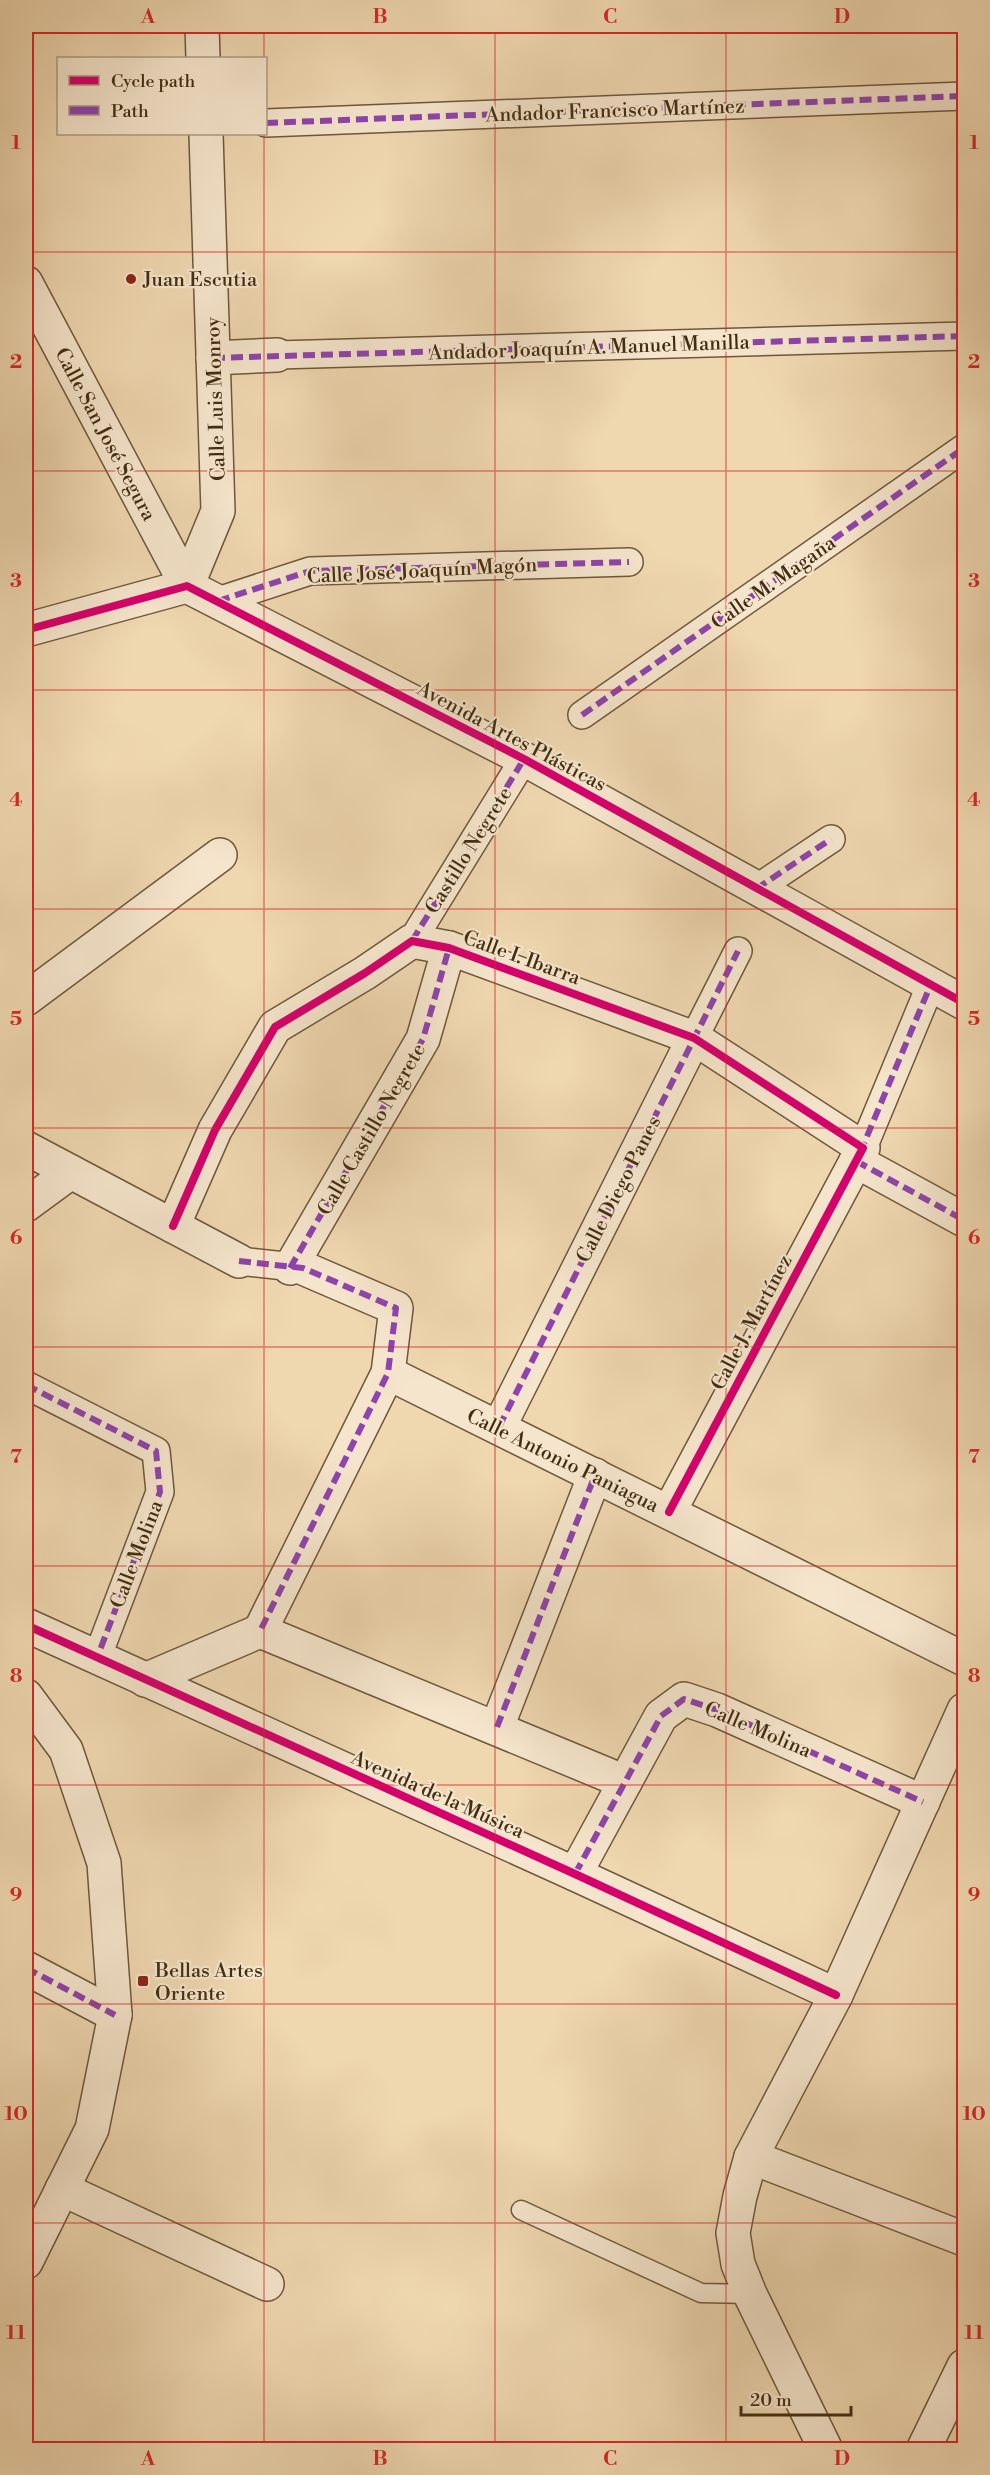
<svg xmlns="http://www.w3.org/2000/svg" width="990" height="2475" viewBox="0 0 990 2475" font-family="'Libre Bodoni',serif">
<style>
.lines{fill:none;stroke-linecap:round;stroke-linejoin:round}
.service-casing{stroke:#6e583a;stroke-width:21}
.pedestrian-casing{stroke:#6e583a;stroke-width:30}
.minor-casing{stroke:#6e583a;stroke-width:36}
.tertiary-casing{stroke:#6e583a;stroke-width:36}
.service{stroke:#f5e5cc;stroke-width:18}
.pedestrian{stroke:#f5e5cc;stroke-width:27}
.minor{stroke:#f5e5cc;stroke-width:33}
.tertiary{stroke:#f5e5cc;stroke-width:33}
.quiet{stroke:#8e44ad;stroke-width:6;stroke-dasharray:12 6;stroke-linecap:butt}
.cycleway-casing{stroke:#f5e5cc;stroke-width:11}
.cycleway{stroke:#d6006c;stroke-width:8}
.grid{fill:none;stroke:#d62828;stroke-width:1.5;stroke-opacity:0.55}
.poi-dot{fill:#8f2418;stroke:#f5e5cc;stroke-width:2}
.labels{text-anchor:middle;stroke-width:4.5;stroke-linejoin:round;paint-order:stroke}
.street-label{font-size:20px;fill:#432e13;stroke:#f5e5cc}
.poi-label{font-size:20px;fill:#432e13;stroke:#f5e5cc;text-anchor:start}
.neatline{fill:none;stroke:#d62828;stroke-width:2}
.grid-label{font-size:20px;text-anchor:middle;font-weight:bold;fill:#d62828}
</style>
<rect width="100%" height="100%" fill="#efd7b0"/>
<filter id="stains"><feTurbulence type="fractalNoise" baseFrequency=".00333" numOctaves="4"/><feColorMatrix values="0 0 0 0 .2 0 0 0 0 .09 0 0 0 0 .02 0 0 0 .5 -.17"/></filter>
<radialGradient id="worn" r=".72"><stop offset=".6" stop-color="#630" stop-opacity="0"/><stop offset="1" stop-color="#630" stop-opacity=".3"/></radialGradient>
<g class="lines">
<defs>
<path id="service" d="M 521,2210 L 701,2293 L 750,2294"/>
<g id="pedestrian">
<path d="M 266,123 L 964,96"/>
<path d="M 277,355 L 964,336"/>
<path d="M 218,601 L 310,571 L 629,562"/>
<path d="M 582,715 L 964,448"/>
<path d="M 756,889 L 831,839"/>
<path d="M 412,941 L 524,759"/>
<path d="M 694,1038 L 738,951"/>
<path d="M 863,1148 L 931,984"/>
<path d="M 239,1261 L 303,1268"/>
<path d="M 26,1385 L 156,1451 L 160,1492 L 97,1658"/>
</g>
<g id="minor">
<path d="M 202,26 L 203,58"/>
<path d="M 213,358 L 277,355"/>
<path d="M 26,630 L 187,586 L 218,511 L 206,134"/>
<path d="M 26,999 L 220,855"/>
<path d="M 26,1148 L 239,1261"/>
<path d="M 856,1161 L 964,1220"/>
<path d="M 26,1205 L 71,1172"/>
<path d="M 173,1226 L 215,1130 L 275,1027 L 365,973 L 412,941 L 449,948 L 694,1038 L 863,1148 L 669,1512"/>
<path d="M 290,1268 L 423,1039 L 449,948"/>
<path d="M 388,1373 L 964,1659"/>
<path d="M 499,1427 L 694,1038"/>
<path d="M 26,1625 L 575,1874 L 836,1995"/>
<path d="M 260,1631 L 388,1373 L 396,1308 L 303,1268"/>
<path d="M 145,1680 L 260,1631 L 625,1782"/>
<path d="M 26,1696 L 66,1750 L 104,1863 L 115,2015 L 92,2129 L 26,2262"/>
<path d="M 497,1727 L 595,1475"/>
<path d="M 575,1874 L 661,1716 L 684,1699 L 717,1710 L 923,1802"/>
<path d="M 26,1968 L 115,2015"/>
<path d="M 751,2157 L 964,2239"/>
<path d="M 62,2189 L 267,2284"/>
<path d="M 923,2450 L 964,2366"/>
</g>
<g id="tertiary">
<path d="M 26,283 L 187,586 L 524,759 L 964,1003"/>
<path d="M 826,2450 L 750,2294 L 738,2264 L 733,2233 L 740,2196 L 751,2157 L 836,1995 L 964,1710"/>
</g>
</defs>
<use href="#service" class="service-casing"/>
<use href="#pedestrian" class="pedestrian-casing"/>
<use href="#minor" class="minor-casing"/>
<use href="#tertiary" class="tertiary-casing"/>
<use href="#service" class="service"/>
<use href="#pedestrian" class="pedestrian"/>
<use href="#minor" class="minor"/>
<use href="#tertiary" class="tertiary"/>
<g class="quiet">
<path d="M 266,123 L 964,96"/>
<path d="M 213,358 L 964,336"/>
<path d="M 218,601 L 310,571 L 629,562"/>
<path d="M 582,715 L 964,448"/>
<path d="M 756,889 L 831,839"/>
<path d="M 412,941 L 524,759"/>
<path d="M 860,1153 L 931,984"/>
<path d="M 856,1161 L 964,1220"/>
<path d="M 239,1261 L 303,1268 L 396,1308 L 388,1373 L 260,1631"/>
<path d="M 290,1268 L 423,1039 L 449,948"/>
<path d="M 26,1385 L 156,1451 L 160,1492 L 97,1658"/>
<path d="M 499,1427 L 738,951"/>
<path d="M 497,1727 L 595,1475"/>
<path d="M 575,1874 L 661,1716 L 684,1699 L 717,1710 L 923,1802"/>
<path d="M 26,1968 L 115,2015"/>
</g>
<defs>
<g id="cycleway">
<path d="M 26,630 L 187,586 L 524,759 L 964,1003"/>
<path d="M 173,1226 L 215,1130 L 275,1027 L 365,973 L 412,941 L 449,948 L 694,1038 L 863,1148 L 669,1512"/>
<path d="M 26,1625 L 575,1874 L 836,1995"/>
</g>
</defs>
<use href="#cycleway" class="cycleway-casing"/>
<use href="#cycleway" class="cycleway"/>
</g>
<path class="grid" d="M 264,26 L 264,58M 495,26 L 495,2450M 726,26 L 726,2450M 264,134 L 264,2450M 26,252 L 964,252M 26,471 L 964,471M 26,690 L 964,690M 26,909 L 964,909M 26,1128 L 964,1128M 26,1347 L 964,1347M 26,1566 L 964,1566M 26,1785 L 964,1785M 26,2004 L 964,2004M 26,2223 L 964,2223"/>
<g class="poi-dot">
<circle cx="131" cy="279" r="6"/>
<rect x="137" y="1975" width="12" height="12" rx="3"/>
</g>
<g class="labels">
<g class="street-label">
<text transform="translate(615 110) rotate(-2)" y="7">Andador Francisco Martínez</text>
<text transform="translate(589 347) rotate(-2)" y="7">Andador Joaquín A. Manuel Manilla</text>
<text transform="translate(215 399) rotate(-92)" y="7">Calle Luis Monroy</text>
<text transform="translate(106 434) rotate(62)" y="7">Calle San José Segura</text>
<text transform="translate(422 570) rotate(-3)" y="7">Calle José Joaquín Magón</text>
<text transform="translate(773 582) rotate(-35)" y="7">Calle M. Magaña</text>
<text transform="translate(512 736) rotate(28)" y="7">Avenida Artes Plásticas</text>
<text transform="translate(468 850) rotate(-58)" y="7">Castillo Negrete</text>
<text transform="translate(522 957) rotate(20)" y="7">Calle I. Ibarra</text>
<text transform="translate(371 1129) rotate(-60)" y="7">Calle Castillo Negrete</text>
<text transform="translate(618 1189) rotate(-63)" y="7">Calle Diego Panes</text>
<text transform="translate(751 1322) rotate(-62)" y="7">Calle J. Martínez</text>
<text transform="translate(563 1460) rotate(26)" y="7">Calle Antonio Paniagua</text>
<text transform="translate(136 1554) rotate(-69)" y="7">Calle Molina</text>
<text transform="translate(758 1729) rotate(23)" y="7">Calle Molina</text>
<text transform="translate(438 1794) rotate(24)" y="7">Avenida de la Música</text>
</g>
<g class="poi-label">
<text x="143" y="286">Juan Escutia</text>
<text x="155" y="1977">Bellas Artes<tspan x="155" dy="23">Oriente</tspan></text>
</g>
</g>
<rect width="990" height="2475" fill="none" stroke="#efd7b0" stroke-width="66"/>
<rect x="57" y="57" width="210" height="78" fill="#f5e5cc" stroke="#ae9c82" stroke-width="1.5"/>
<rect x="69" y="76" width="30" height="9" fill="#d6006c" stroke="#ae9c82" stroke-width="1.5"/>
<text x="111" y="87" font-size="18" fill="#432e13">Cycle path</text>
<rect x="69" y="106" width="30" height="9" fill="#8e44ad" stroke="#ae9c82" stroke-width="1.5"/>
<text x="111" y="117" font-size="18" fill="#432e13">Path</text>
<path d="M741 2406v9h110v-9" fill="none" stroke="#432e13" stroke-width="3"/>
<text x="750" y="2406" font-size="18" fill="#432e13" stroke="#f5e5cc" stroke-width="4.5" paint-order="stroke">20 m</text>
<rect x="33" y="33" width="924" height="2409" class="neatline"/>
<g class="grid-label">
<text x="148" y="23">A</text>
<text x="380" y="23">B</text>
<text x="610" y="23">C</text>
<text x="842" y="23">D</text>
<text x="16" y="149">1</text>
<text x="974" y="149">1</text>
<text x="16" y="368">2</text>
<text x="974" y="368">2</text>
<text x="16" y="587">3</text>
<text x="974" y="587">3</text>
<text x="16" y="806">4</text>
<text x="974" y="806">4</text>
<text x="16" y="1025">5</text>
<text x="974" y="1025">5</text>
<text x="16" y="1244">6</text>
<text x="974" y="1244">6</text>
<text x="16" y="1463">7</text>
<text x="974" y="1463">7</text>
<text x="16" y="1682">8</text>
<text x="974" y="1682">8</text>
<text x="16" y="1901">9</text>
<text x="974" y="1901">9</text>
<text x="16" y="2120">10</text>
<text x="974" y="2120">10</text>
<text x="16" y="2339">11</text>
<text x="974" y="2339">11</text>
<text x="148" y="2465">A</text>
<text x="380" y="2465">B</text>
<text x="610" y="2465">C</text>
<text x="842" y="2465">D</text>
</g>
<rect width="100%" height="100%" filter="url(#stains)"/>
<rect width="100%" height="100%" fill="url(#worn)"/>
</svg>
